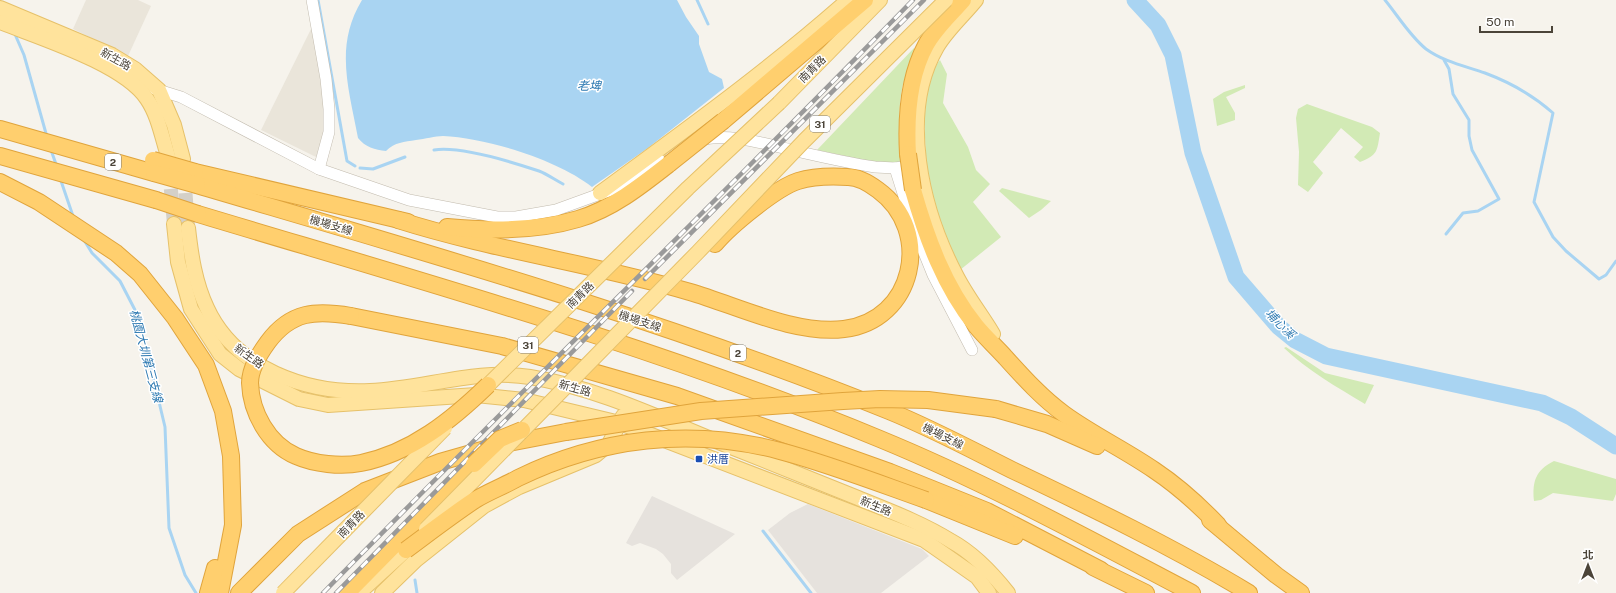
<svg xmlns="http://www.w3.org/2000/svg" width="1616" height="593" viewBox="0 0 1616 593" font-family="'Public Sans','Noto Sans TC',sans-serif">
<style>
.residential{fill:#eae5da}
.industrial{fill:#e6e2dd}
.green{fill:#d2eab5}
.water{fill:#a9d4f2}
.lines{fill:none;stroke-linecap:round;stroke-linejoin:round}
.stream{stroke:#a9d4f2;stroke-width:3}
.river{stroke:#a9d4f2;stroke-width:17}
.major-tunnel{stroke:#d4d0c8;stroke-width:14;stroke-dasharray:14 7;stroke-linecap:butt}
.minor-casing{stroke:#c2bbae;stroke-width:12}
.major-casing{stroke:#e6c16a;stroke-width:16}
.highway-casing{stroke:#e0a43c;stroke-width:18}
.minor{stroke:#fff;stroke-width:11}
.major{stroke:#ffe39c;stroke-width:14}
.highway{stroke:#ffcf6e;stroke-width:16}
.rail-casing{stroke:#9a9a9a;stroke-width:4.5}
.rail{stroke:#fff;stroke-width:3;stroke-dasharray:9;stroke-linecap:butt}
.major-bridge-casing{stroke:#e6c16a;stroke-width:16;stroke-linecap:butt}
.highway-bridge-casing{stroke:#e0a43c;stroke-width:18;stroke-linecap:butt}
.major-bridge{stroke:#ffe39c;stroke-width:14}
.highway-bridge{stroke:#ffcf6e;stroke-width:16}
.transit-dot{fill:#1a4fb4;stroke:#fff;stroke-width:1.5}
.labels{text-anchor:middle;stroke-width:3;stroke-linejoin:round;paint-order:stroke}
.shield{fill:#fff;stroke:#817c74;stroke-width:1}
.shield-label{font-size:10px;font-weight:bold;fill:#4b4439}
.street-label{font-size:11px;fill:#4b4439;stroke:#fff}
.transit-label{font-size:11px;fill:#164399;stroke:#fff;text-anchor:start}
.water-label{font-size:12px;font-style:italic;fill:#2e7ab2;stroke:#fff}
</style>
<rect width="100%" height="100%" fill="#f6f3ec"/>
<g class="residential">
<path d="M 86,0 L 138,0 L 151,6 L 128,56 L 73,29 Z"/>
<path d="M 312,27 L 326,115 L 325,131 L 316,157 L 261,130 Z"/>
</g>
<g class="industrial">
<path d="M 652,496 L 735,534 L 677,580 L 671,573 L 671,564 L 663,554 L 656,549 L 640,543 L 632,546 L 626,543 Z"/>
<path d="M 808,504 L 922,549 L 929,556 L 881,593 L 817,593 L 768,530 L 790,513 Z"/>
</g>
<g class="green">
<path d="M 914,48 C 915,61 907,72 903,84 C 897,109 900,137 901,162 L 883,164 L 817,150 Z"/>
<path d="M 940,60 L 947,74 L 943,103 L 968,147 L 976,170 L 990,184 L 973,202 L 1001,237 L 960,270 C 949,248 939,226 933,202 C 925,169 917,86 940,60 Z"/>
<path d="M 1245,85 L 1245,88 L 1226,97 L 1235,113 L 1235,120 L 1217,126 L 1213,99 L 1224,92 Z"/>
<path d="M 1307,104 L 1372,127 L 1380,133 C 1377,151 1378,155 1360,162 L 1354,157 L 1363,147 L 1341,128 L 1313,162 L 1323,173 L 1308,192 L 1298,185 L 1299,152 L 1296,118 L 1298,109 Z"/>
<path d="M 1002,188 L 1051,201 L 1041,210 L 1029,218 L 999,191 Z"/>
<path d="M 1286,347 L 1325,373 L 1374,385 L 1365,404 C 1337,387 1308,371 1284,348 Z"/>
<path d="M 1554,461 L 1616,479 L 1616,494 L 1613,501 L 1553,493 L 1541,500 L 1534,501 C 1532,481 1536,470 1554,461 Z"/>
</g>
<path class="water" d="M 362,0 L 677,0 L 686,17 L 699,36 L 699,44 L 709,72 L 722,79 L 724,88 L 648,148 L 592,187 C 558,160 487,138 443,136 C 435,136 425,139 416,140 C 404,142 395,142 386,151 C 375,150 365,147 358,138 C 349,89 334,46 362,0 Z"/>
<g class="lines">
<g class="stream">
<path d="M 318,0 L 347,161 L 355,166"/>
<path d="M 697,0 L 708,24"/>
<path d="M 1385,0 C 1398,16 1410,36 1426,49 C 1444,62 1465,66 1485,73 C 1509,82 1534,96 1553,113 L 1534,202 L 1553,237 L 1566,251 L 1599,279 L 1606,275 L 1616,261"/>
<path d="M 14,32 L 24,55 L 47,137"/>
<path d="M 1444,60 L 1449,69 L 1453,94 L 1469,120 L 1469,136 L 1472,150 L 1499,199 L 1478,211 L 1463,213 L 1446,234"/>
<path d="M 51,150 L 57,167"/>
<path d="M 434,150 C 460,146 512,162 539,171 C 547,174 555,180 563,184"/>
<path d="M 360,168 L 373,169 L 405,157"/>
<path d="M 60,178 L 74,219"/>
<path d="M 84,240 L 92,253 L 120,281 L 135,310 L 144,339 L 165,427 L 169,528 L 185,575 L 196,593"/>
<path d="M 763,531 L 811,593"/>
<path d="M 415,580 L 417,593"/>
</g>
<path class="river" d="M 1135,0 L 1158,25 L 1173,55 L 1193,153 L 1236,277 L 1279,327 L 1295,340 L 1326,356 L 1542,403 L 1571,417 L 1616,446"/>
<g class="major-tunnel">
<path d="M 169,168 L 174,224"/>
<path d="M 184,172 L 188,228"/>
</g>
<defs>
<g id="minor">
<path d="M 312,0 L 326,79 L 329,109 L 329,132 L 319,169"/>
<path d="M 155,89 L 181,97 L 319,169 L 409,200 L 497,217 L 516,217 L 556,210 L 622,186 L 662,161"/>
<path d="M 699,141 C 726,131 769,145 796,151 C 822,157 848,163 875,167 L 895,168 L 917,165"/>
<path d="M 895,168 L 914,228 L 933,275 L 972,350"/>
</g>
<g id="major">
<path d="M 976,0 C 964,15 947,30 937,47 C 898,114 922,210 956,275 C 966,295 981,314 993,334"/>
<path d="M 0,8 L 112,55 L 135,69 L 159,90 L 174,125 L 183,159"/>
<path d="M 0,22 C 40,38 124,64 147,99 C 158,115 162,137 168,156"/>
<path d="M 779,103 L 880,0"/>
<path d="M 600,193 C 684,131 769,70 848,0"/>
<path d="M 174,224 L 178,262 L 191,309 L 220,354 L 239,369 L 299,399 L 328,405 L 476,395 L 524,400 L 620,423 L 924,540 L 977,577 L 989,593"/>
<path d="M 188,228 C 191,255 195,283 207,308 C 235,369 307,394 370,391 C 424,389 476,368 530,377 C 604,389 671,424 741,451 C 780,467 819,482 858,498 C 890,511 922,523 951,541 C 973,553 993,574 1008,593"/>
<path d="M 359,593 L 406,550"/>
<path d="M 382,593 L 416,560 L 484,506 L 519,487 L 596,455 L 609,444 L 623,416"/>
</g>
<g id="highway">
<path d="M 723,121 L 865,0"/>
<path d="M 0,129 L 154,173"/>
<path d="M 908,154 C 906,118 908,78 926,45 C 935,28 951,14 963,0"/>
<path d="M 0,156 L 156,200"/>
<path d="M 195,172 L 408,222"/>
<path d="M 0,182 L 39,202 L 116,253 L 140,274 L 175,318 L 206,365 L 223,411 L 231,456 L 233,525 L 220,593"/>
<path d="M 197,185 C 430,254 664,320 889,411 C 931,428 972,450 1012,470 C 1092,508 1173,547 1249,593"/>
<path d="M 913,190 C 927,239 944,286 976,326 C 985,337 996,347 1005,357 C 1024,378 1042,398 1064,414 C 1093,435 1125,450 1154,470 C 1178,486 1198,504 1218,525"/>
<path d="M 198,214 C 427,283 658,347 880,439 C 987,483 1089,539 1192,593"/>
<path d="M 398,220 C 493,250 594,264 690,292 C 738,306 795,335 844,329 C 914,321 934,231 878,190 C 870,184 859,177 848,177 C 832,176 814,176 798,181 C 776,188 730,226 715,244"/>
<path d="M 447,227 C 488,231 538,231 578,219 C 612,209 641,186 669,164"/>
<path d="M 351,316 L 502,346 L 677,396 L 890,472 L 987,511 L 1101,570"/>
<path d="M 996,409 L 1047,424 L 1097,446"/>
<path d="M 926,500 L 1015,536"/>
<path d="M 1210,520 L 1276,575 L 1301,593"/>
<path d="M 1093,567 L 1146,593"/>
<path d="M 208,593 L 215,568"/>
<path d="M 239,593 L 298,534 L 365,491 L 440,462 L 503,444 L 566,432"/>
<path d="M 347,593 L 474,464"/>
</g>
</defs>
<use href="#minor" class="minor-casing"/>
<use href="#major" class="major-casing"/>
<use href="#highway" class="highway-casing"/>
<use href="#minor" class="minor"/>
<use href="#major" class="major"/>
<use href="#highway" class="highway"/>
<defs>
<g id="rail">
<path d="M 645,279 L 924,0"/>
<path d="M 323,593 C 518,394 718,200 913,0"/>
<path d="M 336,593 L 632,291"/>
</g>
</defs>
<use href="#rail" class="rail-casing"/>
<use href="#rail" class="rail"/>
<defs>
<g id="major-bridge">
<path d="M 481,392 L 688,188 L 779,103"/>
<path d="M 426,529 L 698,252 L 804,141 L 946,0"/>
<path d="M 283,593 L 445,428"/>
</g>
<g id="highway-bridge">
<path d="M 908,154 L 913,190"/>
<path d="M 153,160 L 195,172"/>
<path d="M 669,164 L 723,121"/>
<path d="M 154,173 L 197,185"/>
<path d="M 156,200 L 198,214"/>
<path d="M 351,316 C 316,310 291,311 268,342 C 260,353 250,368 250,383 C 251,412 268,444 296,456 C 314,464 341,467 361,463 C 411,453 452,420 488,385"/>
<path d="M 566,432 L 701,411 L 843,401 L 880,399 L 928,400 L 996,409"/>
<path d="M 474,464 L 500,439 L 522,430"/>
<path d="M 406,550 C 429,533 451,516 475,500 C 488,492 504,486 518,478 C 600,438 691,427 780,451 C 829,464 878,483 926,500"/>
</g>
</defs>
<use href="#major-bridge" class="major-bridge-casing"/>
<use href="#highway-bridge" class="highway-bridge-casing"/>
<use href="#major-bridge" class="major-bridge"/>
<use href="#highway-bridge" class="highway-bridge"/>
</g>
<rect class="transit-dot" x="695" y="455" width="8" height="8" rx="2"/>
<g class="labels">
<g class="shield">
<rect x="810" y="116" width="20" height="16" rx="3"/>
<rect x="105" y="154" width="16" height="16" rx="3"/>
<rect x="518" y="337" width="20" height="16" rx="3"/>
<rect x="730" y="345" width="16" height="16" rx="3"/>
</g>
<g class="shield-label">
<text x="820" y="128">31</text>
<text x="113" y="166">2</text>
<text x="528" y="349">31</text>
<text x="738" y="357">2</text>
</g>
<g class="street-label">
<text transform="translate(116 59) rotate(29)" y="4">新生路</text>
<text transform="translate(812 69) rotate(-45)" y="4">南青路</text>
<text transform="translate(331 225) rotate(16)" y="4">機場支線</text>
<text transform="translate(580 295) rotate(-44)" y="4">南青路</text>
<text transform="translate(640 321) rotate(18)" y="4">機場支線</text>
<text transform="translate(249 356) rotate(35)" y="4">新生路</text>
<text transform="translate(575 388) rotate(16)" y="4">新生路</text>
<text transform="translate(943 436) rotate(26)" y="4">機場支線</text>
<text transform="translate(876 506) rotate(22)" y="4">新生路</text>
<text transform="translate(351 524) rotate(-46)" y="4">南青路</text>
</g>
<g class="transit-label">
<text x="707" y="463">洪厝</text>
</g>
<g class="water-label">
<text x="589" y="90">老埤</text>
<text transform="translate(1280 324) rotate(45)" y="4">埔心溪</text>
<text transform="translate(146 356) rotate(75)" y="4">桃園大圳第三支線</text>
</g>
</g>
<g transform="translate(1588 565)" stroke="#ffffff" stroke-width="3" paint-order="stroke">
<path d="M0-3L7 15L0 10L-7 15Z" fill="#4b4439"/>
<text y="-6" font-size="11" font-weight="bold" text-anchor="middle" fill="#4b4439">北</text>
</g>
<path d="M1480 26v6h72v-6" fill="none" stroke="#4b4439" stroke-width="2"/>
<text x="1486" y="26" font-size="12" fill="#4b4439" stroke="#ffffff" stroke-width="3" paint-order="stroke">50 m</text>
</svg>
